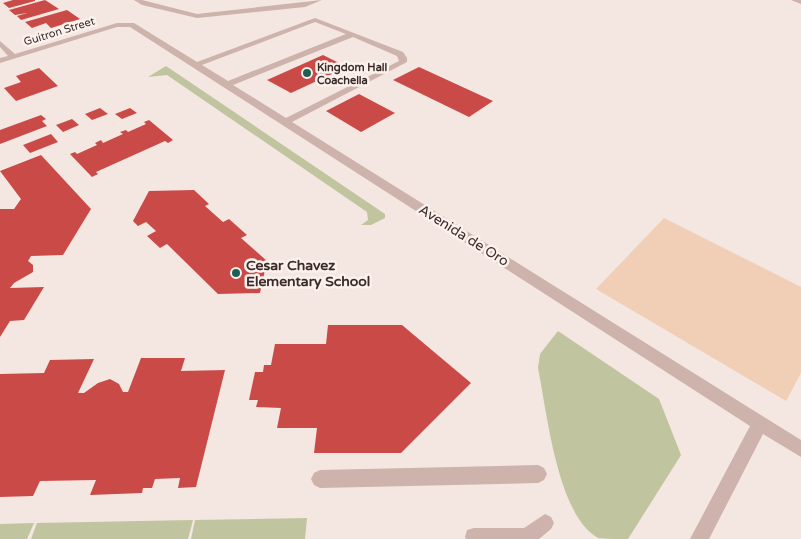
<svg xmlns="http://www.w3.org/2000/svg" width="801" height="539" viewBox="0 0 801 539" font-family="'Varela Round',sans-serif">
<style>
.green{fill:#c0c49f}
.sand{fill:#f0cfb6}
.building{fill:#ca4a48}
.lines{fill:none;stroke-linecap:round;stroke-linejoin:round}
.minor{fill:#cdb3ab;fill-rule:evenodd}
.poi-dot{fill:#1e5e54;stroke:#fbf1ed;stroke-width:2}
.labels{text-anchor:middle;stroke-width:5;stroke-linejoin:round;paint-order:stroke}
.far-street-label{font-size:11px;fill:#3b2c2a;stroke:#fbf1ed}
.far-poi-label{font-size:11px;font-weight:bold;fill:#3b2c2a;stroke:#fbf1ed;text-anchor:start}
.street-label{font-size:14px;fill:#3b2c2a;stroke:#fbf1ed}
.poi-label{font-size:14px;font-weight:bold;fill:#3b2c2a;stroke:#fbf1ed;text-anchor:start}
</style>
<rect width="100%" height="100%" fill="#f4e6e0"/>
<g class="green">
<path d="M 166,66 L 385,214 L 385,218 L 371,225 L 361,225 L 368,220 L 367,212 L 167,75 L 148,77 Z"/>
<path d="M 558,331 L 659,399 L 681,455 L 628,539 C 619,539 605,539 598,538 C 557,515 547,412 538,368 L 540,354 Z"/>
<path d="M 307,518 L 305,539 L 191,539 L 195,520 Z"/>
<path d="M 193,520 L 188,539 L 31,539 L 37,523 Z"/>
<path d="M 34,523 L 27,539 L 0,539 L 0,524 Z"/>
</g>
<path class="sand" d="M 664,218 L 801,287 L 801,373 L 786,401 L 596,289 Z"/>
<g class="building">
<path d="M 13,0 L 35,0 L 35,1 L 9,8 L 3,3 Z"/>
<path d="M 45,0 L 59,9 L 21,20 L 17,16 L 27,13 L 15,15 L 9,10 Z"/>
<path d="M 67,10 L 80,19 L 51,28 L 46,23 L 32,28 L 25,22 Z"/>
<path d="M 323,55 L 347,67 L 291,93 L 267,80 Z"/>
<path d="M 419,67 L 493,101 L 469,117 L 393,80 Z"/>
<path d="M 39,68 L 58,86 L 16,101 L 4,88 L 21,82 L 16,76 Z"/>
<path d="M 359,94 L 395,113 L 361,132 L 326,111 Z"/>
<path d="M 100,108 L 108,114 L 92,120 L 85,114 Z"/>
<path d="M 130,108 L 137,113 L 122,119 L 115,114 Z"/>
<path d="M 41,115 L 46,119 L 42,121 L 47,126 L 0,144 L 0,130 Z"/>
<path d="M 72,119 L 79,125 L 63,132 L 56,125 Z"/>
<path d="M 149,120 L 173,140 L 168,143 L 165,141 L 96,172 L 98,174 L 92,177 L 70,154 L 75,152 L 77,154 L 97,145 L 95,143 L 101,140 L 103,143 L 123,134 L 120,132 L 126,130 L 128,132 L 146,124 L 144,122 Z"/>
<path d="M 51,134 L 58,142 L 30,153 L 23,145 Z"/>
<path d="M 41,155 L 91,209 L 63,255 L 31,256 L 28,261 L 33,265 L 33,272 L 14,283 L 10,288 L 44,287 L 24,320 L 10,321 L 0,337 L 0,209 L 14,209 L 21,199 L 0,171 Z"/>
<path d="M 194,190 L 209,204 L 205,206 L 223,222 L 229,219 L 247,235 L 241,238 L 267,261 L 260,293 L 218,294 L 167,244 L 160,248 L 147,236 L 156,231 L 146,222 L 138,226 L 133,221 L 149,191 Z"/>
<path d="M 328,325 L 402,325 L 471,383 L 401,453 L 314,453 L 317,428 L 277,428 L 281,408 L 256,407 L 258,400 L 249,400 L 255,372 L 263,372 L 264,365 L 271,365 L 275,344 L 326,344 Z"/>
<path d="M 141,358 L 185,358 L 181,371 L 225,370 L 196,487 L 178,488 L 180,478 L 155,479 L 152,488 L 143,488 L 142,493 L 90,495 L 96,480 L 40,481 L 33,496 L 0,497 L 0,374 L 44,373 L 50,360 L 94,359 L 78,393 L 84,393 L 98,383 L 110,379 L 119,384 L 123,392 L 128,392 Z"/>
</g>
<g class="lines">
<g class="minor">
<path d="M 134,0 L 142,0 L 197,14 L 322,0 L 305,7 L 197,18 L 142,5 Z"/>
<path d="M 791,0 L 801,0 L 801,4 Z"/>
<path d="M 315,18 L 403,52 L 407,58 L 407,62 L 292,122 L 801,440 L 801,457 L 763,434 L 709,539 L 690,539 L 750,426 L 130,27 L 117,27 L 0,63 L 0,58 L 8,56 L 0,47 L 0,41 L 15,54 L 117,23 L 134,23 L 197,62 ZM 315,22 L 346,34 L 228,81 L 202,65 ZM 353,37 L 397,56 L 399,61 L 286,118 L 233,85 Z"/>
<path d="M 538,465 L 544,468 L 547,474 L 544,480 L 538,483 L 320,488 L 314,485 L 311,479 L 314,473 L 320,470 Z"/>
<path d="M 545,514 L 551,517 L 554,523 L 551,529 L 539,539 L 466,539 L 465,537 L 467,530 L 474,528 L 524,528 Z"/>
</g>
</g>
<g class="poi-dot">
<circle cx="307" cy="73" r="5"/>
<circle cx="236" cy="273" r="5"/>
</g>
<g class="labels">
<g class="far-street-label">
<text transform="translate(59 31) rotate(-17)" y="4">Guitron Street</text>
</g>
<g class="far-poi-label">
<text x="317" y="71">Kingdom Hall<tspan x="317" dy="13">Coachella</tspan></text>
</g>
<g class="street-label">
<text transform="translate(464 235) rotate(32)" y="5">Avenida de Oro</text>
</g>
<g class="poi-label">
<text x="246" y="270">Cesar Chavez<tspan x="246" dy="16">Elementary School</tspan></text>
</g>
</g>
</svg>
